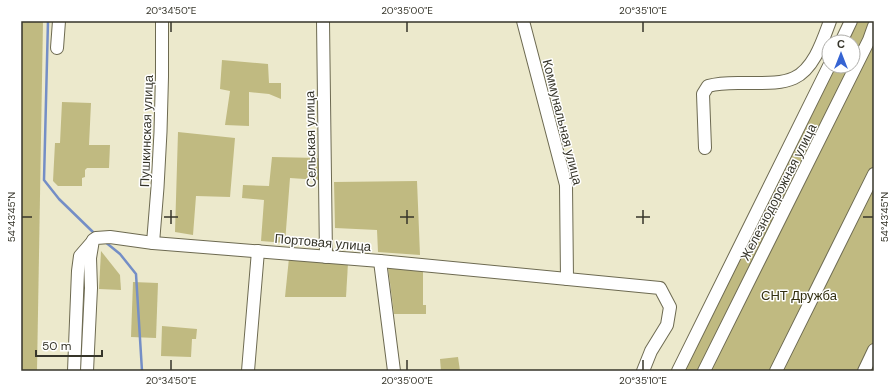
<svg xmlns="http://www.w3.org/2000/svg" width="895" height="392" viewBox="0 0 895 392" font-family="'DM Sans',sans-serif">
<style>
.green{fill:#c0ba81}
.lines{fill:none;stroke-linecap:round;stroke-linejoin:round}
.stream{stroke:#748ec6;stroke-width:2.5}
.minor-casing{stroke:#6d6a51;stroke-width:14}
.minor{stroke:#fff;stroke-width:12}
.ticks{fill:none;stroke:#36352a;stroke-width:1.5}
.labels{text-anchor:middle;stroke-width:3;stroke-linejoin:round;paint-order:stroke}
.street-label{font-size:13px;fill:#36352a;stroke:#fff}
.park-label{font-size:13px;fill:#322f10;stroke:#fff}
.neatline{fill:none;stroke:#36352a;stroke-width:1.5}
.ticks-label{font-size:10px;text-anchor:middle;fill:#36352a}
</style>
<rect width="100%" height="100%" fill="#ece9cc"/>
<g class="green">
<path d="M 21,21 L 43,21 L 37,371 L 21,371 Z"/>
<path d="M 846,21 L 874,21 L 874,371 L 678,371 L 829,66 L 853,66 L 853,42 L 838,42 Z"/>
<path d="M 222,60 L 268,64 L 269,83 L 281,83 L 281,99 L 269,94 L 249,92 L 249,126 L 225,125 L 230,91 L 220,89 Z"/>
<path d="M 62,102 L 91,103 L 89,145 L 110,145 L 109,168 L 87,168 L 85,170 L 85,177 L 82,178 L 82,186 L 58,186 L 53,181 L 55,143 L 60,143 Z"/>
<path d="M 178,132 L 235,138 L 230,197 L 196,196 L 193,235 L 175,232 Z"/>
<path d="M 272,157 L 319,158 L 319,180 L 290,178 L 285,243 L 261,241 L 264,200 L 242,198 L 243,185 L 269,186 Z"/>
<path d="M 417,181 L 420,255 L 378,252 L 377,230 L 335,228 L 334,182 Z"/>
<path d="M 101,251 L 120,275 L 121,290 L 99,289 Z"/>
<path d="M 289,258 L 348,263 L 346,297 L 285,297 Z"/>
<path d="M 388,267 L 423,269 L 423,305 L 426,305 L 426,314 L 394,314 Z"/>
<path d="M 133,282 L 158,283 L 156,338 L 131,337 Z"/>
<path d="M 162,326 L 197,329 L 196,339 L 192,339 L 191,357 L 161,356 Z"/>
<path d="M 458,357 L 460,371 L 441,371 L 440,359 Z"/>
</g>
<g class="lines">
<g class="stream">
<path d="M 48,21 L 44,180 L 59,199 L 95,234"/>
<path d="M 104,241 L 120,254 L 136,274 L 142,371"/>
</g>
<defs>
<g id="minor">
<path d="M 323,21 L 326,257"/>
<path d="M 523,21 L 566,185 L 567,279"/>
<path d="M 841,42 L 851,21"/>
<path d="M 57,48 L 59,21"/>
<path d="M 705,148 L 703,94 L 708,86 C 722,82 734,83 748,83 C 763,83 781,84 794,78 C 814,69 823,40 830,21"/>
<path d="M 153,243 C 160,169 163,95 162,21"/>
<path d="M 380,261 L 394,371"/>
<path d="M 74,371 L 78,271 L 80,256 L 93,241"/>
<path d="M 87,371 L 91,288 L 90,258 L 93,240 L 96,238 L 110,237 L 153,243 L 380,261 L 660,288 L 670,307 L 667,325 L 651,351 L 643,371"/>
<path d="M 248,371 L 258,251"/>
<path d="M 678,371 L 829,66"/>
<path d="M 704,371 L 869,40 L 874,26"/>
<path d="M 776,371 L 874,174"/>
<path d="M 864,371 L 874,350"/>
</g>
</defs>
<use href="#minor" class="minor-casing"/>
<use href="#minor" class="minor"/>
</g>
<path class="ticks" d="M 171,22 L 171,32M 407,22 L 407,32M 643,22 L 643,32M 171,210 L 171,224M 407,210 L 407,224M 643,210 L 643,224M 22,217 L 32,217M 164,217 L 178,217M 400,217 L 414,217M 636,217 L 650,217M 863,217 L 873,217M 171,360 L 171,370M 407,360 L 407,370M 643,360 L 643,370"/>
<g class="labels">
<g class="street-label">
<text transform="translate(563 122) rotate(76)" y="5">Коммунальная улица</text>
<text transform="translate(146 131) rotate(-88)" y="5">Пушкинская улица</text>
<text transform="translate(310 139) rotate(-91)" y="5">Сельская улица</text>
<text transform="translate(778 192) rotate(-63)" y="5">Железнодорожная улица</text>
<text transform="translate(323 242) rotate(5)" y="5">Портовая улица</text>
</g>
<g class="park-label">
<text x="799" y="300">СНТ Дружба</text>
</g>
</g>
<rect width="895" height="392" fill="none" stroke="#ffffff" stroke-width="44"/>
<g transform="translate(841 54)"><circle r="19" fill="#ffffff" stroke="#afaeaa"/>
<path d="M0-3L7 15L0 10L-7 15Z" fill="#3664d3"/>
<text y="-6" font-size="11" font-weight="bold" text-anchor="middle" fill="#36352a">С</text>
</g>
<path d="M36 350v6h66v-6" fill="none" stroke="#36352a" stroke-width="2"/>
<text x="42" y="350" font-size="12" fill="#36352a" stroke="#ffffff" stroke-width="3" paint-order="stroke">50 m</text>
<rect x="22" y="22" width="851" height="348" class="neatline"/>
<g class="ticks-label">
<text x="171" y="14">20°34'50"E</text>
<text x="407" y="14">20°35'00"E</text>
<text x="643" y="14">20°35'10"E</text>
<text transform="translate(11 217) rotate(-90)" y="4">54°43'45"N</text>
<text transform="translate(884 217) rotate(-90)" y="4">54°43'45"N</text>
<text x="171" y="384">20°34'50"E</text>
<text x="407" y="384">20°35'00"E</text>
<text x="643" y="384">20°35'10"E</text>
</g>
</svg>
